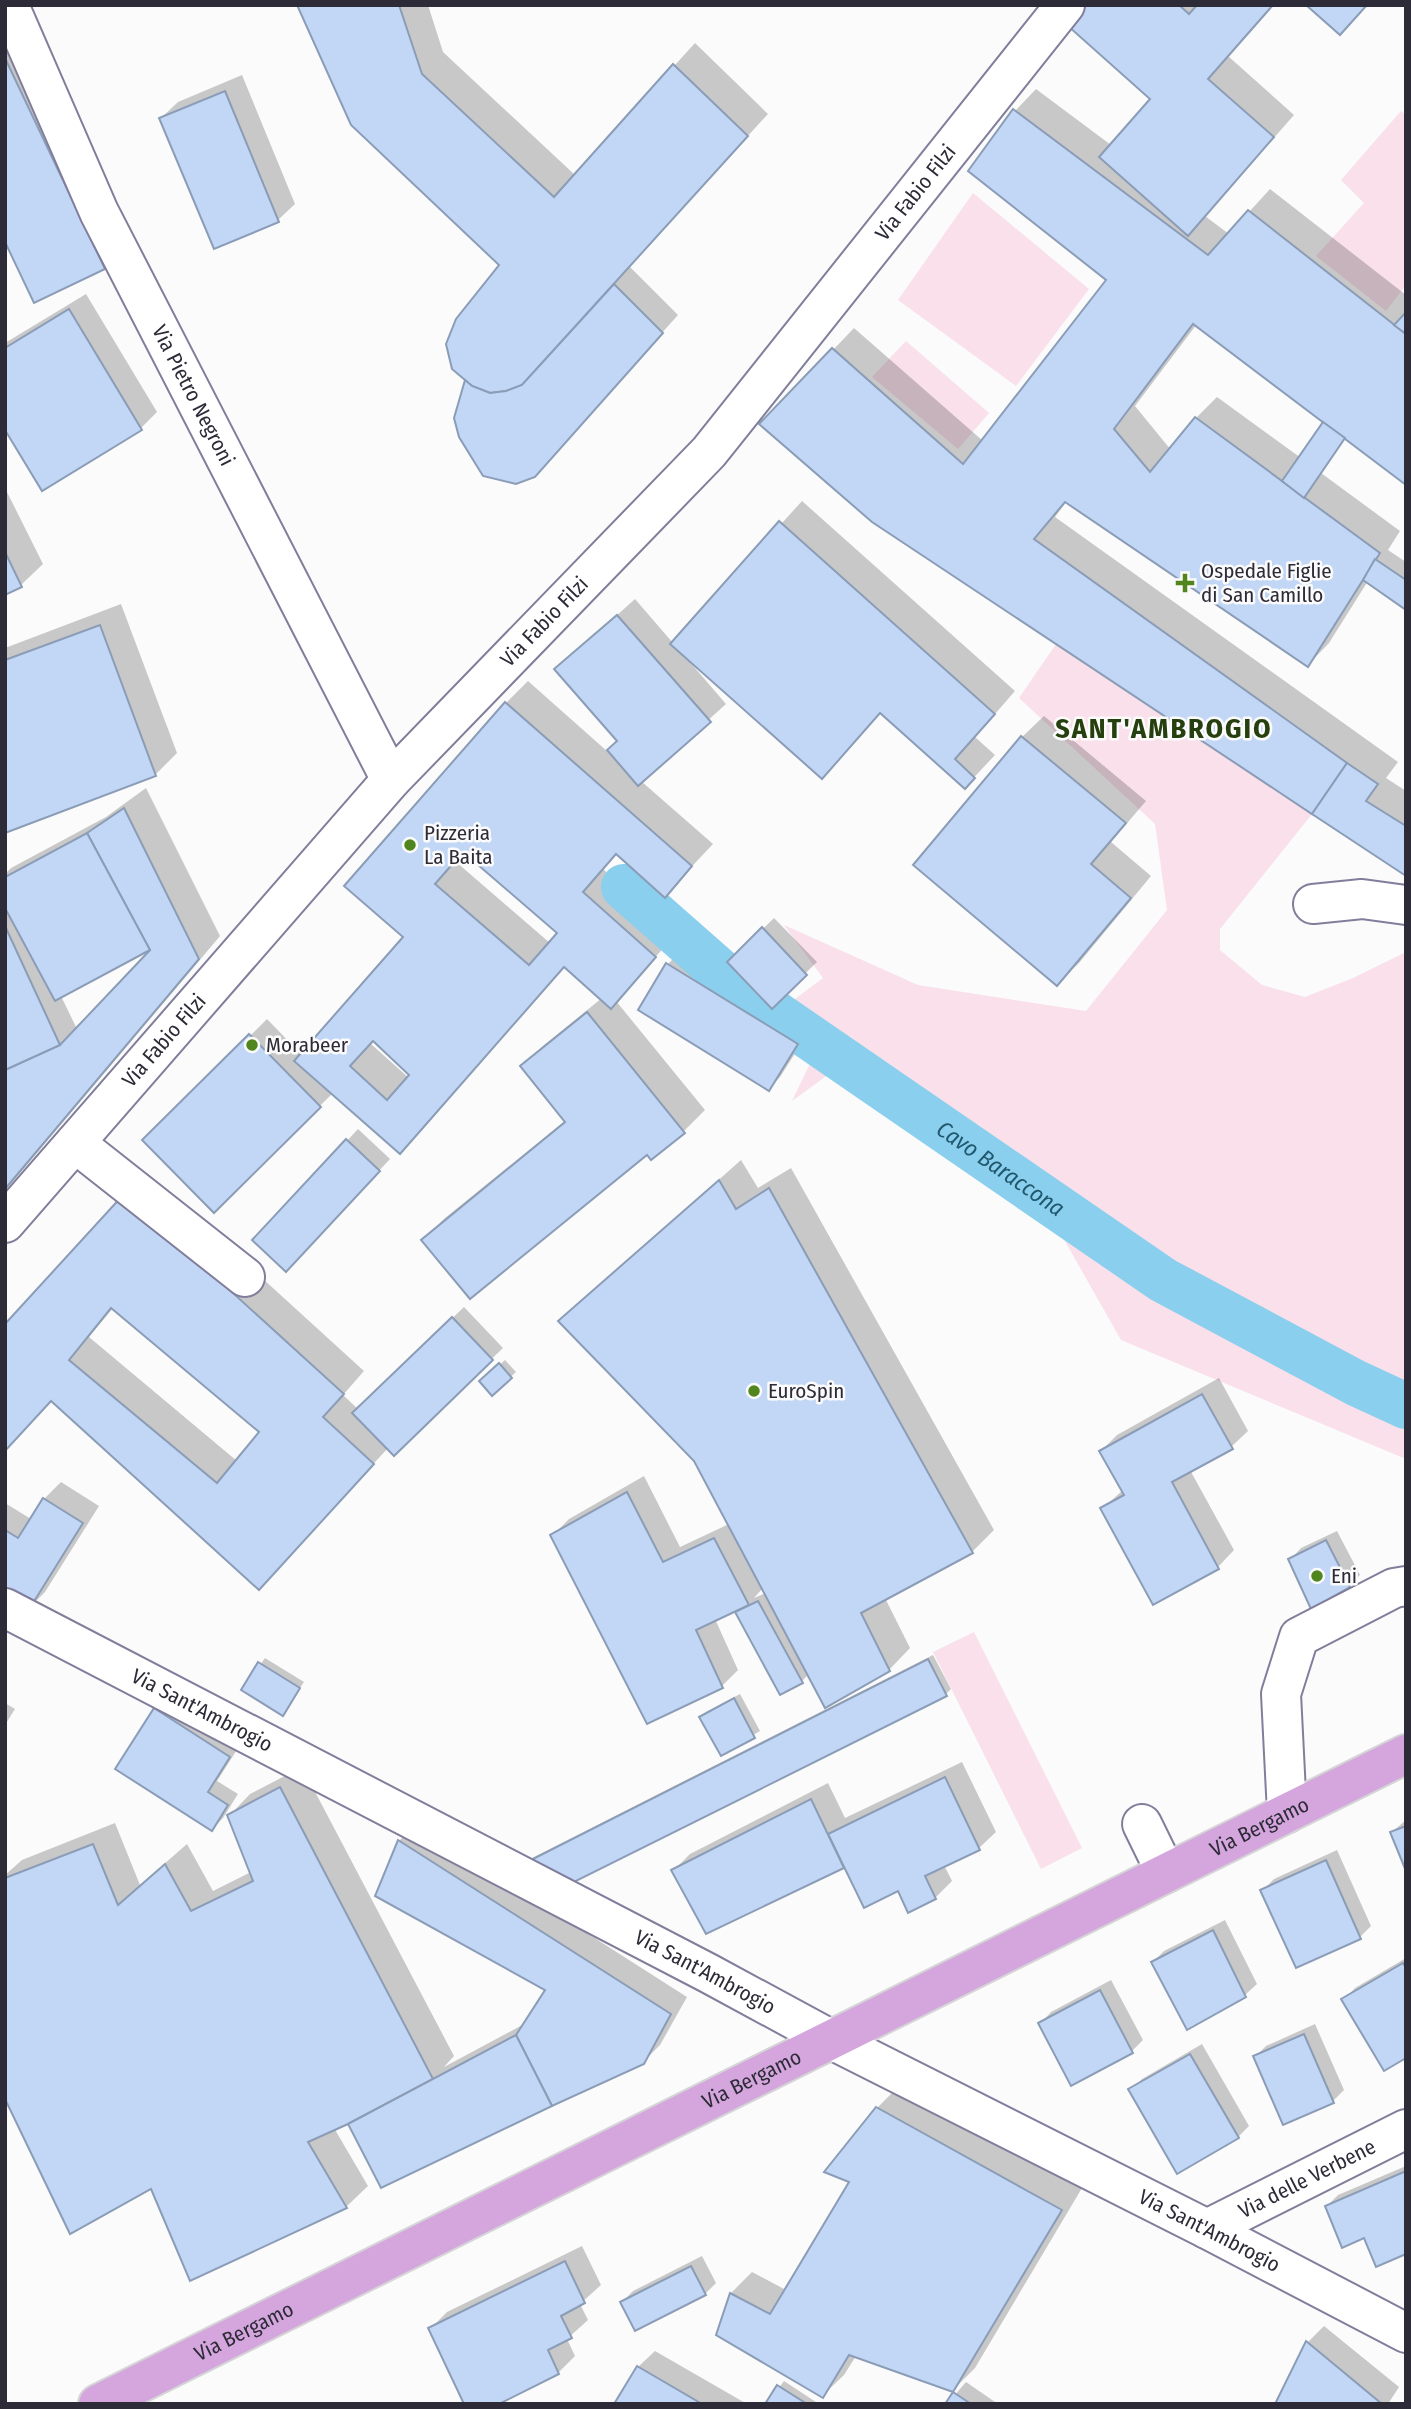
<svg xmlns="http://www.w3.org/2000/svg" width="1411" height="2409" viewBox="0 0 1411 2409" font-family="'Fira Sans Condensed',sans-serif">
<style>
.green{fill:#f9e0ea}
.shadow{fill:#0003;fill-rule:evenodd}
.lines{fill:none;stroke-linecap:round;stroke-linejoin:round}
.canal{stroke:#8acfed;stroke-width:46}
.building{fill:#c2d7f6;stroke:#8b9cb6;stroke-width:2;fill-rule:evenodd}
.minor-casing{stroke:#817e9b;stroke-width:42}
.major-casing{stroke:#d5d5d7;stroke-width:42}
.minor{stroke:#fff;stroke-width:38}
.major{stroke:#d4a6dd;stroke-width:38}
.poi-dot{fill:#51861f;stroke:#fbfbfb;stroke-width:2.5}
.labels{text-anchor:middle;stroke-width:5;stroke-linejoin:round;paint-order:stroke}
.street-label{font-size:21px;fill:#2d2b37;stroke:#fbfbfb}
.poi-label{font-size:21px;fill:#2d2b37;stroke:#fbfbfb;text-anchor:start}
.water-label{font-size:23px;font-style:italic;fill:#21586e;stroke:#fbfbfb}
.district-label{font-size:28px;font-weight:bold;letter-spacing:2px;fill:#253f0e;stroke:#fbfbfb}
</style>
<rect width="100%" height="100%" fill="#fbfbfb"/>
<g class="green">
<path d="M 1401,111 L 1406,115 L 1406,285 L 1386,311 L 1316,256 L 1364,203 L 1341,180 Z"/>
<path d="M 973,193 L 1089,289 L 1016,386 L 898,300 Z"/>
<path d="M 906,341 L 989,413 L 958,449 L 872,377 Z"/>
<path d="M 1056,644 L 1312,814 L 1220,929 L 1220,950 L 1262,985 L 1305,997 L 1353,978 L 1406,952 L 1406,1459 L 1121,1340 L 1057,1227 L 840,1066 L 792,1101 L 827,1028 L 791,1002 L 823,978 L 784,925 L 918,985 L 1086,1011 L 1167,910 L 1155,824 L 1019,698 Z"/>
<path d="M 974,1632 L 1082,1848 L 1041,1869 L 933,1652 Z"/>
</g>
<g class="shadow">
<path d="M 5,5 L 125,246 L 104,268 L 5,238 Z"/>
<path d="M 298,5 L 428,5 L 443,52 L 575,175 L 695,43 L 768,114 L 629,266 L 678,315 L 534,475 L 502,265 Z"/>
<path d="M 1073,5 L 1273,5 L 1228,56 L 1294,115 L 1205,216 L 1229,234 L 1270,189 L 1406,295 L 1406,482 L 1346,437 L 1321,473 L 1400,531 L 1388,550 L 1406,562 L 1406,607 L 1368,581 L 1329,643 L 1308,665 L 1067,501 L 1055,517 L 1398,762 L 1386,778 L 1406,791 L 1406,874 L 873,520 L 833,350 L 854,328 L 983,441 L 1109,280 L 1015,111 L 1036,89 L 1111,145 L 1152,99 ZM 1197,324 L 1326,422 L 1301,458 L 1217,397 L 1196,418 L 1171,450 L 1135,406 Z"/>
<path d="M 242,75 L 295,204 L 278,220 L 214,247 L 161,118 L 178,102 Z"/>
<path d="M 86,294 L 157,412 L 141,428 L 5,427 L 5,343 Z"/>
<path d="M 5,488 L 43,564 L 21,585 L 5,593 Z"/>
<path d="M 802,501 L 1015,691 L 975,737 L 995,755 L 965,787 L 881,712 L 821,777 L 691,660 L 689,661 L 726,704 L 641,781 L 713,844 L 665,895 L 617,853 L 603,869 L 676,934 L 616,1001 L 705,1110 L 684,1131 L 651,1158 L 647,1153 L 423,1240 L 445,1218 L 566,1120 L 522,1066 L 544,1045 L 602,998 L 565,966 L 422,1130 L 400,1152 L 333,1093 L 214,1210 L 145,1140 L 267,1019 L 302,1055 L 405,937 L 347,886 L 506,703 L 528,681 L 608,752 L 619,740 L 557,669 L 635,599 L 673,643 ZM 464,851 L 560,933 L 550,943 L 455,861 ZM 374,1040 L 412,1074 L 409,1078 L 371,1044 Z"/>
<path d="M 121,604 L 177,753 L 155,775 L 5,831 L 5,648 Z"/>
<path d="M 1044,716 L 1146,801 L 1111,842 L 1151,876 L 1079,963 L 1057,984 L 1022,737 Z"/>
<path d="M 146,788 L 220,936 L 5,1191 L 5,874 L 11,868 L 106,817 ZM 152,948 L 152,951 L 81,1025 L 76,1027 L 61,996 Z"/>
<path d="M 774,918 L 817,962 L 772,1006 L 729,962 Z"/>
<path d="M 679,953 L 808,1033 L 780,1077 L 769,1088 L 668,964 Z"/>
<path d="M 358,1129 L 390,1159 L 297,1258 L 254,1240 Z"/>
<path d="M 741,1160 L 758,1188 L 791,1168 L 994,1530 L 972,1552 L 885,1598 L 910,1648 L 889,1670 L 809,1674 L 801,1682 L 737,1612 L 742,1607 L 715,1619 L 738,1670 L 722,1686 L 553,1535 L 569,1519 L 644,1476 L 680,1547 L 729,1524 L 696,1460 L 560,1321 ZM 763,1588 L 766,1593 L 754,1598 Z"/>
<path d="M 147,1173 L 364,1371 L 343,1395 L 358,1409 L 464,1307 L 503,1348 L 394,1453 L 388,1448 L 259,1588 L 52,1399 L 5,1451 L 5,1327 ZM 113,1308 L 262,1432 L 237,1461 L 89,1337 Z"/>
<path d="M 505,1360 L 516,1372 L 493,1393 L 482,1381 Z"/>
<path d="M 1219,1378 L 1248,1431 L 1231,1447 L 1190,1470 L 1234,1550 L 1218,1567 L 1102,1509 L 1123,1490 L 1101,1451 L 1117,1435 Z"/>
<path d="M 61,1482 L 99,1506 L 45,1592 L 28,1609 L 5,1595 L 5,1503 L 31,1519 L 44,1499 Z"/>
<path d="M 1337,1531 L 1360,1575 L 1348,1586 L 1290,1560 L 1301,1548 Z"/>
<path d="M 933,1655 L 951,1689 L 946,1694 L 566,1884 L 530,1859 Z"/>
<path d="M 265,1658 L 304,1682 L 282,1714 L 243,1689 Z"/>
<path d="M 740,1694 L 760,1731 L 722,1754 L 701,1717 L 706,1712 Z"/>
<path d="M 166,1698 L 240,1745 L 217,1781 L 238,1794 L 223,1818 L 212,1829 L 155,1709 Z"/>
<path d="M 5,1703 L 15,1709 L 5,1725 Z"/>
<path d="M 962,1762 L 996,1832 L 979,1848 L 944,1865 L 952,1881 L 935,1898 L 899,1889 L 845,1865 L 707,1932 L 674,1870 L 690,1854 L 828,1783 L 845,1818 Z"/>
<path d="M 302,1767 L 454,2056 L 444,2067 L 526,2023 L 548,1989 L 377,1895 L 399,1841 L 416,1824 L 687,1997 L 660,2045 L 643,2062 L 349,2122 L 334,2128 L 368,2186 L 346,2207 L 152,2187 L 5,2095 L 5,1875 L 22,1860 L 115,1823 L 140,1885 L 187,1844 L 213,1891 L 251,1872 L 229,1816 L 250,1794 Z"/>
<path d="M 1406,1820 L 1406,1866 L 1392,1832 Z"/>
<path d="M 1337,1850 L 1371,1926 L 1360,1937 L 1263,1890 L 1274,1879 Z"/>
<path d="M 1225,1920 L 1257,1984 L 1245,1995 L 1188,2028 L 1153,1962 L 1164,1951 Z"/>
<path d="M 1406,1958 L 1406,2056 L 1344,2000 L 1355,1988 Z"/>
<path d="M 1111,1980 L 1143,2040 L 1132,2051 L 1072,2083 L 1040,2024 L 1051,2012 Z"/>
<path d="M 1315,2024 L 1344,2090 L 1333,2101 L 1255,2057 L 1266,2046 Z"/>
<path d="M 1202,2044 L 1249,2126 L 1238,2137 L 1131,2090 L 1142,2079 Z"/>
<path d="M 899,2086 L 1082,2188 L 975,2368 L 953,2390 L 856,2356 L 844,2375 L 822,2396 L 718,2334 L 731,2293 L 752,2272 L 786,2290 L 852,2181 L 877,2108 Z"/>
<path d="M 1406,2166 L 1406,2252 L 1365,2236 L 1327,2206 L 1338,2195 Z"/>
<path d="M 582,2246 L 601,2285 L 580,2304 L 588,2320 L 567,2339 L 575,2356 L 558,2373 L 430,2329 L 447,2312 Z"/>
<path d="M 702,2256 L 716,2283 L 705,2294 L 622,2302 L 633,2291 Z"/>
<path d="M 1324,2326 L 1399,2387 L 1388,2404 L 1277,2404 L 1308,2342 Z"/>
<path d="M 655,2351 L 747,2404 L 616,2404 L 638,2367 Z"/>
<path d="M 784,2381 L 819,2404 L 767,2404 Z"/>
<path d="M 966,2382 L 998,2404 L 947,2404 Z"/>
</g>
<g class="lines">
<path class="canal" id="s1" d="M 624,887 L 741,990 L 1163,1280 L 1356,1383 L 1406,1406"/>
</g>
<g class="building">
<path d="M 297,5 L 399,5 L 422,74 L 554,197 L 673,64 L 748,136 L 522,385 L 506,391 L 490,393 L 472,386 L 452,369 L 446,344 L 456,319 L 499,265 L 351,125 Z"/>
<path d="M 1070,5 L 1179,5 L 1189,14 L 1197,5 L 1273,5 L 1208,79 L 1274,137 L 1188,236 L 1099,157 L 1150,99 L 1059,18 Z"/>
<path d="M 1306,5 L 1367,5 L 1340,35 Z"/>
<path d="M 5,58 L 105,269 L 34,303 L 5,242 Z"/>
<path d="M 225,91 L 279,222 L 214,249 L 159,118 Z"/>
<path d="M 1013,109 L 1208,255 L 1248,210 L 1406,334 L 1406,485 L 1193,324 L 1114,429 L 1150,472 L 1195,417 L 1380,553 L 1308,667 L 1065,502 L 1034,539 L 1347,763 L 1312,814 L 872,522 L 759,424 L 832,348 L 963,464 L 1106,280 L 968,171 Z"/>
<path d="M 614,284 L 663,333 L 535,477 L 516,484 L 483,476 L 459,437 L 454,418 L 465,380 L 472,386 L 490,393 L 506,391 L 522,385 Z"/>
<path d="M 69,309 L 142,430 L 42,491 L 5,430 L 5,348 Z"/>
<path d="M 1406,312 L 1406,334 L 1394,325 Z"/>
<path d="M 1323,422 L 1345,438 L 1304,498 L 1282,481 Z"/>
<path d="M 779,521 L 995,714 L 955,759 L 975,778 L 965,789 L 880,713 L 822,779 L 670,644 Z"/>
<path d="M 5,552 L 22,587 L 5,595 Z"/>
<path d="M 1375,559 L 1406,580 L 1406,610 L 1363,580 Z"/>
<path d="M 617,615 L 711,722 L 638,786 L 607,750 L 617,741 L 554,669 Z"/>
<path d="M 100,625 L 156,776 L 5,833 L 5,660 Z"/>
<path d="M 505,702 L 692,866 L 665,898 L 616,854 L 583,892 L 656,957 L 611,1009 L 564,967 L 400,1154 L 294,1061 L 403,937 L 344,886 ZM 463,852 L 557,933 L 529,965 L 435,884 ZM 373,1041 L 409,1075 L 387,1100 L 350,1066 Z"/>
<path d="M 1021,736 L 1126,823 L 1091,864 L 1131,898 L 1057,986 L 913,865 Z"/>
<path d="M 1347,763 L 1378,784 L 1366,801 L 1406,826 L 1406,876 L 1312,814 Z"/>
<path d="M 124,808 L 199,959 L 5,1189 L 5,1070 L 60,1045 L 150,950 L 87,833 Z"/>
<path d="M 87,833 L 150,950 L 55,1001 L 5,908 L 5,877 Z"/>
<path d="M 5,926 L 60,1045 L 5,1070 Z"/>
<path d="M 762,927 L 807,975 L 772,1009 L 727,962 Z"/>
<path d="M 666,963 L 798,1044 L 769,1091 L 638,1010 Z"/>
<path d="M 587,1012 L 685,1133 L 651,1160 L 647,1155 L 470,1299 L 421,1240 L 565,1122 L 520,1066 Z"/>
<path d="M 249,1034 L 321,1107 L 214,1213 L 142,1140 Z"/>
<path d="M 346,1139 L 380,1171 L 286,1272 L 252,1240 Z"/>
<path d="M 719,1180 L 736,1209 L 769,1188 L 973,1553 L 861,1613 L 890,1671 L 825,1708 L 694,1461 L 558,1321 Z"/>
<path d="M 124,1194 L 344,1394 L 323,1417 L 374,1464 L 259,1590 L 51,1401 L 5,1451 L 5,1324 ZM 111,1308 L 259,1432 L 217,1483 L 69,1360 Z"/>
<path d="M 452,1317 L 493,1360 L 394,1456 L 352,1413 Z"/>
<path d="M 499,1363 L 512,1378 L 492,1396 L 479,1381 Z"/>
<path d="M 1202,1394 L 1233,1449 L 1172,1482 L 1219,1569 L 1153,1605 L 1100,1508 L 1124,1495 L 1099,1451 Z"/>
<path d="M 627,1492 L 663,1562 L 714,1538 L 749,1605 L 696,1630 L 723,1688 L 647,1724 L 550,1535 Z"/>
<path d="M 43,1498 L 83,1523 L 28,1611 L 5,1597 L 5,1530 L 18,1538 Z"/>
<path d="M 1326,1540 L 1350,1587 L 1311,1609 L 1288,1559 Z"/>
<path d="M 758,1601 L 803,1683 L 780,1695 L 735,1612 Z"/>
<path d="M 928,1659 L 947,1696 L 566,1886 L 523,1864 Z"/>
<path d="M 258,1662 L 300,1688 L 283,1716 L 241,1690 Z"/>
<path d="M 734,1698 L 755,1738 L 721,1756 L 699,1717 Z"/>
<path d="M 154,1708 L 230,1757 L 208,1792 L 228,1805 L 212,1831 L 115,1769 Z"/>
<path d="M 945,1777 L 980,1850 L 925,1876 L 936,1899 L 908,1913 L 898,1891 L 864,1908 L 828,1834 Z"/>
<path d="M 280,1787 L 433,2079 L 348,2124 L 308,2142 L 347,2208 L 190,2281 L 151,2189 L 70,2234 L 5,2099 L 5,1878 L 93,1844 L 118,1905 L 165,1864 L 191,1911 L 253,1881 L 227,1815 Z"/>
<path d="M 811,1799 L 844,1868 L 706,1934 L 671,1870 Z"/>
<path d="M 1406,1826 L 1406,1871 L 1390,1832 Z"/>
<path d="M 398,1840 L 671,2014 L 644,2064 L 552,2106 L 516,2035 L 545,1990 L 375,1896 Z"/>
<path d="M 1326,1860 L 1361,1939 L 1296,1968 L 1260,1890 Z"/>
<path d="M 1213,1930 L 1246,1997 L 1187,2030 L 1151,1962 Z"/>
<path d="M 1403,1963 L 1406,1968 L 1406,2058 L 1384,2071 L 1341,1999 Z"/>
<path d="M 1100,1990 L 1133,2053 L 1071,2086 L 1038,2023 Z"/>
<path d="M 1304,2034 L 1334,2103 L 1283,2125 L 1253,2056 Z"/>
<path d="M 516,2035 L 552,2106 L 381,2188 L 348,2124 Z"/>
<path d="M 1190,2054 L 1239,2138 L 1177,2174 L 1128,2089 Z"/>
<path d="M 876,2107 L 1062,2210 L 953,2392 L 849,2355 L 823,2398 L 716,2335 L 730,2293 L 770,2314 L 849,2182 L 824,2172 Z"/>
<path d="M 1406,2171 L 1406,2254 L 1376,2267 L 1364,2238 L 1342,2248 L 1325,2206 Z"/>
<path d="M 565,2261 L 585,2303 L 561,2316 L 572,2338 L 548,2350 L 559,2374 L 499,2404 L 464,2404 L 428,2328 Z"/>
<path d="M 691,2266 L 706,2295 L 635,2331 L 620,2302 Z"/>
<path d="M 1306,2341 L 1382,2404 L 1275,2404 Z"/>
<path d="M 637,2366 L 702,2404 L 614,2404 Z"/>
<path d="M 777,2385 L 807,2404 L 765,2404 Z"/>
<path d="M 953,2392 L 971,2404 L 945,2404 Z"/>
</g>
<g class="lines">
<defs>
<g id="minor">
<path id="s2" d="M 9,5 L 99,212 L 391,780"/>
<path d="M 1313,904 L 1362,899 L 1406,905"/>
<path d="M 75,1143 L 245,1277"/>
<path id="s3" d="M 5,1223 L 391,780 L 709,452 L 1065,5"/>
<path id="s4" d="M 5,1608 L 708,1973 L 830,2039 L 1207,2229 L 1406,2333"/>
<path d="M 1287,1813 L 1281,1694 L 1299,1637 L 1394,1588 L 1406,1586"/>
<path d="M 1142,1824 L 1166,1873"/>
<path id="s5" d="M 1207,2229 L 1406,2129"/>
</g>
<g id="major">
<path id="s6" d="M 98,2404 L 1406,1754"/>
</g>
</defs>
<use href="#minor" class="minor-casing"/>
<use href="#major" class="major-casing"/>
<use href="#minor" class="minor"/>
<use href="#major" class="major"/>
</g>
<g class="poi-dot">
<path d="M1181.5 572.5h7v7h7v7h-7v7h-7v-7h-7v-7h7z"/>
<circle cx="410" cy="845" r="7"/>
<circle cx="252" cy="1045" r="7"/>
<circle cx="754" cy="1391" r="7"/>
<circle cx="1317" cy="1576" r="7"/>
</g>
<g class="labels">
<g class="street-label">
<text dy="7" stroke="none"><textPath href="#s3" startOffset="1376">Via Fabio Filzi</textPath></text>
<text dy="7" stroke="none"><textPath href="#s2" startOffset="432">Via Pietro Negroni</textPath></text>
<text dy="7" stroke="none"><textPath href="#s3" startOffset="808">Via Fabio Filzi</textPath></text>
<text dy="7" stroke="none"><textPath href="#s3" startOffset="242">Via Fabio Filzi</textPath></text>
<text dy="7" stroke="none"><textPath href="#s4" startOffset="222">Via Sant'Ambrogio</textPath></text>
<text dy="7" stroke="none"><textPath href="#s6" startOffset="1297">Via Bergamo</textPath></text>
<text dy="7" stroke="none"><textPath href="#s4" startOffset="789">Via Sant'Ambrogio</textPath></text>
<text dy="7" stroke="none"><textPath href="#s6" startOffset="730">Via Bergamo</textPath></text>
<text dy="7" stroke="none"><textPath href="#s5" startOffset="112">Via delle Verbene</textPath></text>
<text dy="7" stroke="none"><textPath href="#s4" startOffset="1356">Via Sant'Ambrogio</textPath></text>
<text dy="7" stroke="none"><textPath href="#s6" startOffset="163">Via Bergamo</textPath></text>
</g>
<g class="poi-label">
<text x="1201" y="578">Ospedale Figlie<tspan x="1201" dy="24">di San Camillo</tspan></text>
<text x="424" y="840">Pizzeria<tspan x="424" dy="24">La Baita</tspan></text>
<text x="266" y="1052">Morabeer</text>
<text x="768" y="1398">EuroSpin</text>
<text x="1331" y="1583">Eni</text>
</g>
<g class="water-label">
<text dy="8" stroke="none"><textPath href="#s1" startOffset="471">Cavo Baraccona</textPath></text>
</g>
<g class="district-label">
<text x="1164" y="738">SANT'AMBROGIO</text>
</g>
</g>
<rect width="1411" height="2409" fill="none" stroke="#2d2b37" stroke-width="14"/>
</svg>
